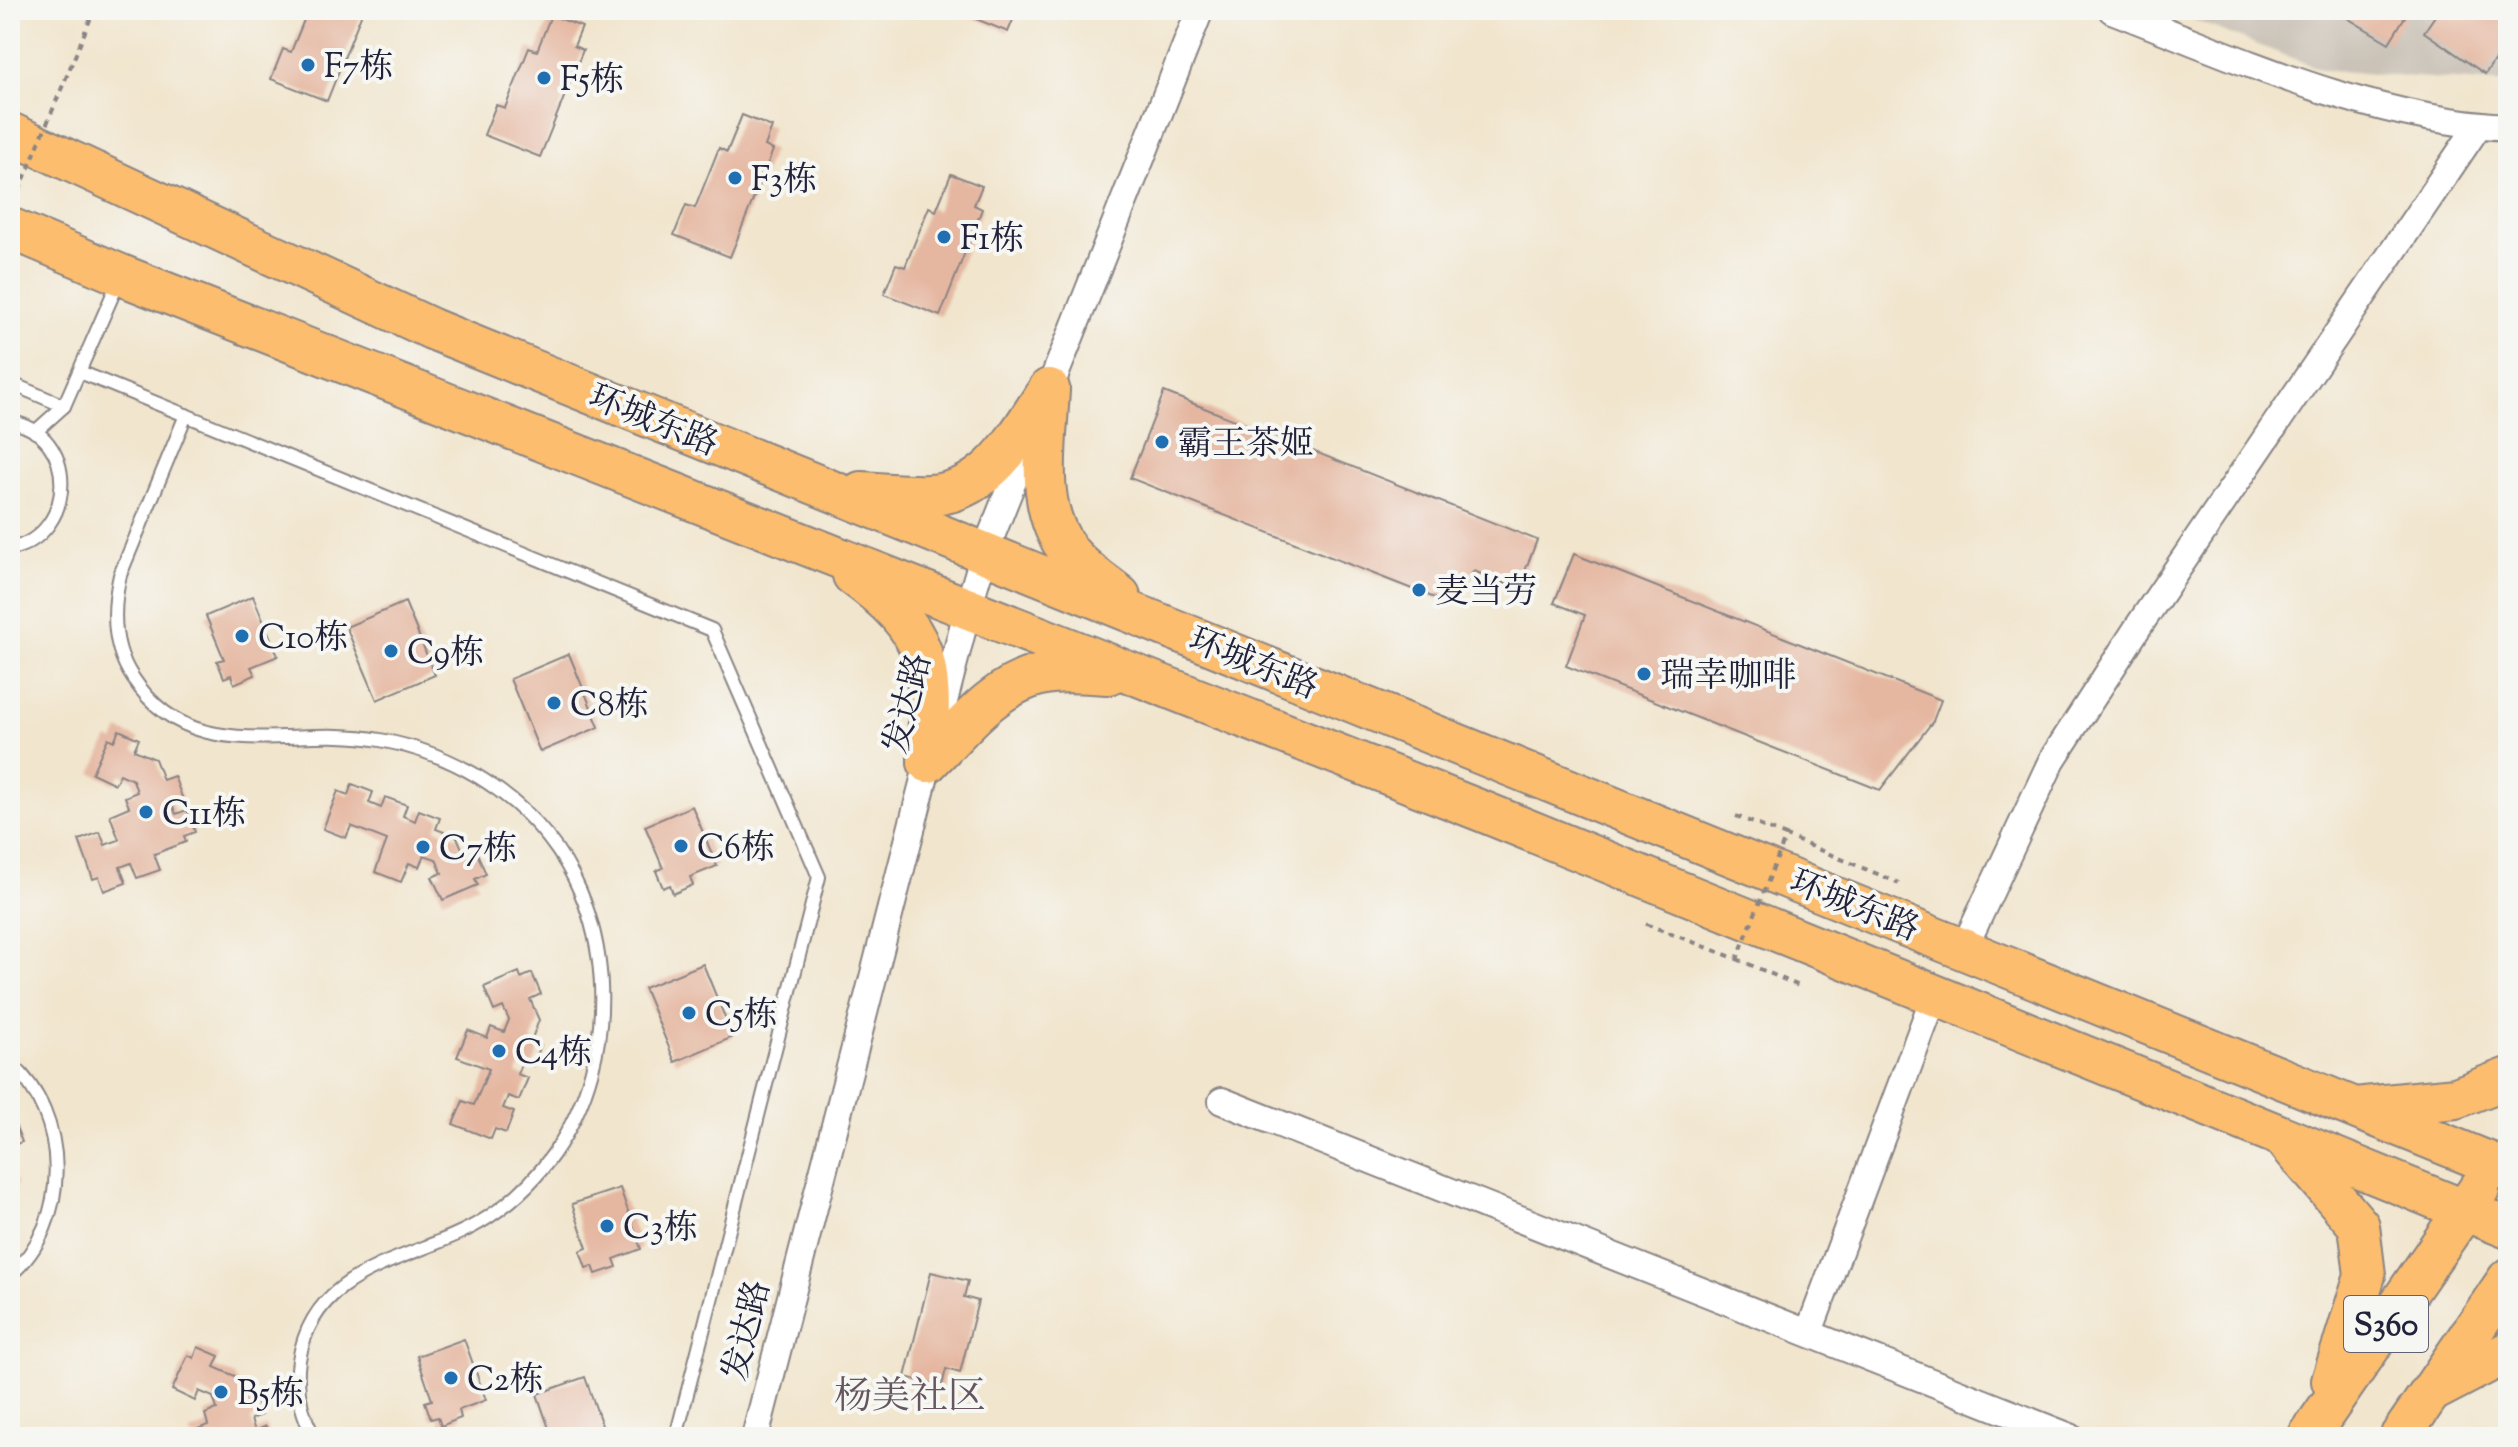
<svg xmlns="http://www.w3.org/2000/svg" width="2518" height="1447" viewBox="0 0 2518 1447" font-family="'Sorts Mill Goudy','Noto Serif SC',serif">
<style>
.industrial{fill:#cbc3b8}
.building{fill:#e5b7a1}
.lines{fill:none;stroke-linecap:round;stroke-linejoin:round}
.service-casing{stroke:#8a8484;stroke-width:16}
.minor-casing{stroke:#8a8484;stroke-width:30}
.primary-casing{stroke:#8a8484;stroke-width:44}
.path{stroke:#8a8484;stroke-width:4;stroke-dasharray:6 6;stroke-linecap:butt}
.service{stroke:#fff;stroke-width:12}
.minor{stroke:#fff;stroke-width:26}
.primary{stroke:#fcbd6e;stroke-width:40}
.path-bridge{stroke:#8a8484;stroke-width:4;stroke-dasharray:6 6;stroke-linecap:butt}
.poi-dot{fill:#1f6fb2;stroke:#f6f6f2;stroke-width:3}
.labels{text-anchor:middle;stroke-width:8;stroke-linejoin:round;paint-order:stroke}
.shield{fill:#f6f6f2;stroke:#626272;stroke-width:2}
.shield-label{font-size:32px;font-weight:bold;fill:#22223b}
.poi-label{font-size:34px;fill:#22223b;stroke:#f6f6f2;text-anchor:start}
.street-label{font-size:34px;fill:#22223b;stroke:#f6f6f2}
.quarter-label{font-size:38px;fill:#66565f;stroke:#f6f6f2}
</style>
<rect width="100%" height="100%" fill="#f6f6f2"/>
<filter id="ink" filterUnits="userSpaceOnUse"><feTurbulence type="fractalNoise" baseFrequency=".0125" numOctaves="2"/><feDisplacementMap in="SourceGraphic" scale="16" xChannelSelector="R" yChannelSelector="G"/><feConvolveMatrix kernelMatrix="1 2 1 2 8 2 1 2 1" color-interpolation-filters="sRGB"/></filter>
<filter id="wash" filterUnits="userSpaceOnUse"><feTurbulence type="fractalNoise" baseFrequency=".006" numOctaves="4" result="noise"/><feDisplacementMap in="SourceGraphic" scale="32" xChannelSelector="R" yChannelSelector="G"/><feGaussianBlur stdDeviation="1.8" result="paint"/><feColorMatrix in="noise" values="0 0 0 0 0 0 0 0 0 0 0 0 0 0 0 0 0 1.4 0 .05"/><feComposite in="paint" operator="in"/></filter>
<g filter="url(#wash)">
<rect width="100%" height="100%" fill="#f1e5cd"/>
<path class="industrial" d="M 2168,10 L 2508,10 L 2508,84 L 2323,70 Z"/>
<g id="blocks">
<g class="building">
<path d="M 308,10 L 363,10 L 327,101 L 271,79 L 283,49 L 291,52 Z"/>
<path d="M 954,10 L 1017,10 L 1008,32 Z"/>
<path d="M 2340,10 L 2409,10 L 2389,43 L 2339,13 Z"/>
<path d="M 2439,10 L 2508,10 L 2508,40 L 2485,74 L 2424,32 Z"/>
<path d="M 551,15 L 582,27 L 574,46 L 583,50 L 540,157 L 484,135 L 496,105 L 505,108 L 529,48 L 537,51 Z"/>
<path d="M 742,115 L 772,127 L 765,146 L 773,150 L 730,257 L 674,235 L 686,205 L 695,208 L 719,148 L 727,152 Z"/>
<path d="M 951,174 L 982,186 L 974,205 L 982,209 L 940,316 L 884,294 L 896,264 L 905,267 L 929,207 L 936,211 Z"/>
<path d="M 1164,392 L 1537,540 L 1518,589 L 1474,571 L 1450,604 L 1130,478 Z"/>
<path d="M 1574,554 L 1941,700 L 1933,721 L 1880,790 L 1566,666 L 1585,615 L 1554,603 Z"/>
<path d="M 253,596 L 278,656 L 251,667 L 255,675 L 234,684 L 231,675 L 224,678 L 217,661 L 224,659 L 206,616 Z"/>
<path d="M 405,602 L 435,675 L 377,700 L 346,627 Z"/>
<path d="M 569,654 L 599,727 L 540,752 L 510,679 Z"/>
<path d="M 119,730 L 139,739 L 134,750 L 155,759 L 163,780 L 174,776 L 182,797 L 171,802 L 176,814 L 187,810 L 195,832 L 184,836 L 186,842 L 154,854 L 160,870 L 137,878 L 131,863 L 120,867 L 126,883 L 104,891 L 99,877 L 93,879 L 79,840 L 100,832 L 105,845 L 119,840 L 110,815 L 129,807 L 125,797 L 137,792 L 133,780 L 120,774 L 115,784 L 92,773 L 108,738 L 114,741 Z"/>
<path d="M 352,784 L 373,792 L 369,803 L 381,808 L 385,797 L 407,805 L 403,816 L 415,821 L 419,810 L 440,818 L 436,829 L 457,837 L 466,858 L 477,853 L 486,874 L 475,879 L 478,885 L 443,900 L 432,877 L 442,873 L 436,859 L 424,855 L 419,867 L 409,863 L 401,882 L 375,872 L 387,840 L 351,826 L 346,838 L 323,829 L 338,791 L 348,795 Z"/>
<path d="M 692,806 L 717,866 L 690,877 L 693,885 L 673,894 L 670,885 L 663,888 L 656,871 L 663,868 L 645,826 Z"/>
<path d="M 703,964 L 733,1037 L 675,1062 L 644,988 Z"/>
<path d="M 519,972 L 521,978 L 532,973 L 541,994 L 530,999 L 539,1020 L 531,1041 L 541,1045 L 533,1066 L 522,1062 L 517,1074 L 528,1078 L 519,1100 L 508,1096 L 503,1108 L 514,1112 L 506,1133 L 495,1129 L 491,1139 L 453,1124 L 463,1101 L 474,1105 L 489,1069 L 457,1057 L 468,1030 L 487,1038 L 491,1027 L 504,1032 L 509,1020 L 503,1007 L 494,1011 L 484,987 Z"/>
<path d="M 14,1122 L 22,1142 L 11,1146 L 15,1156 L 10,1168 L 10,1124 Z"/>
<path d="M 10,1178 L 17,1182 L 10,1199 Z"/>
<path d="M 620,1188 L 641,1249 L 614,1259 L 617,1267 L 596,1274 L 593,1266 L 586,1268 L 580,1251 L 587,1248 L 572,1204 Z"/>
<path d="M 931,1272 L 968,1281 L 964,1297 L 978,1301 L 960,1373 L 946,1369 L 942,1386 L 905,1377 Z"/>
<path d="M 464,1339 L 486,1400 L 459,1410 L 461,1418 L 441,1426 L 438,1417 L 431,1419 L 425,1402 L 432,1400 L 417,1356 Z"/>
<path d="M 198,1347 L 219,1356 L 214,1367 L 235,1376 L 243,1398 L 253,1393 L 262,1415 L 251,1419 L 255,1431 L 266,1426 L 270,1437 L 192,1437 L 190,1432 L 208,1425 L 205,1414 L 217,1409 L 213,1397 L 199,1391 L 195,1401 L 172,1390 L 188,1355 L 194,1358 Z"/>
<path d="M 585,1377 L 606,1437 L 552,1437 L 537,1394 Z"/>
</g>
</g>
</g>
<g filter="url(#ink)">
<use href="#blocks" fill-opacity="0" stroke="#8a8484" stroke-width="2"/>
<g class="lines">
<defs>
<g id="service">
<path d="M 80,372 L 712,630 L 819,877 L 676,1437"/>
<path d="M 10,383 L 64,406"/>
<path d="M 186,415 L 120,575 C 112,610 112,647 133,678 C 193,770 292,723 380,740 C 465,755 545,809 580,891 C 628,1005 594,1149 487,1218 C 417,1263 315,1261 299,1360 C 295,1387 301,1413 314,1437"/>
<path d="M 10,422 C 79,432 78,535 10,549"/>
<path d="M 35,432 L 64,406 L 120,278"/>
<path d="M 10,1063 C 70,1114 72,1223 10,1275"/>
</g>
<g id="minor">
<path d="M 2112,10 C 2239,59 2370,120 2508,127"/>
<path d="M 1964,948 L 2052,760 L 2140,624 L 2478,126"/>
<path d="M 1222,1101 L 2070,1437"/>
<path d="M 1809,1332 L 1934,997"/>
<path d="M 755,1437 L 968,608 L 984,554 L 1200,10"/>
</g>
<g id="primary">
<path d="M 10,133 L 432,329 L 2508,1170"/>
<path d="M 10,228 L 121,275 L 1484,812 L 2508,1228"/>
<path d="M 1049,389 C 1047,443 1033,506 1069,552 C 1082,569 1103,582 1120,596"/>
<path d="M 861,492 C 883,493 906,496 929,495 C 990,493 1019,433 1049,389"/>
<path d="M 853,575 C 936,635 930,667 928,762"/>
<path d="M 928,762 C 961,730 993,686 1040,675 C 1062,670 1086,673 1109,674"/>
<path d="M 2364,1107 L 2456,1098 L 2508,1078"/>
<path d="M 2289,1144 L 2359,1226 L 2365,1275 L 2332,1381"/>
<path d="M 2435,1390 L 2508,1352"/>
<path d="M 2308,1437 L 2479,1189"/>
<path d="M 2400,1437 L 2508,1279"/>
</g>
</defs>
<use href="#service" class="service-casing"/>
<use href="#minor" class="minor-casing"/>
<use href="#primary" class="primary-casing"/>
<g class="path">
<path d="M 1736,816 L 1786,836"/>
<path d="M 1737,959 L 1799,986"/>
</g>
<use href="#service" class="service"/>
<use href="#minor" class="minor"/>
<use href="#primary" class="primary"/>
<g class="path-bridge">
<path d="M 10,213 L 94,10"/>
<path d="M 1646,924 L 1737,959 L 1786,836 L 1899,883"/>
</g>
</g>
</g>
<g class="poi-dot">
<circle cx="308" cy="65" r="8"/>
<circle cx="544" cy="78" r="8"/>
<circle cx="735" cy="178" r="8"/>
<circle cx="944" cy="237" r="8"/>
<circle cx="1162" cy="442" r="8"/>
<circle cx="1419" cy="590" r="8"/>
<circle cx="242" cy="636" r="8"/>
<circle cx="391" cy="651" r="8"/>
<circle cx="1644" cy="674" r="8"/>
<circle cx="554" cy="703" r="8"/>
<circle cx="146" cy="812" r="8"/>
<circle cx="681" cy="846" r="8"/>
<circle cx="423" cy="847" r="8"/>
<circle cx="689" cy="1013" r="8"/>
<circle cx="499" cy="1051" r="8"/>
<circle cx="607" cy="1226" r="8"/>
<circle cx="451" cy="1378" r="8"/>
<circle cx="221" cy="1392" r="8"/>
</g>
<g class="labels">
<rect class="shield" x="2344" y="1296" width="84" height="56" rx="6"/>
<g class="shield-label">
<text x="2386" y="1335">S360</text>
</g>
<g class="poi-label">
<text x="324" y="77">F7栋</text>
<text x="560" y="90">F5栋</text>
<text x="751" y="190">F3栋</text>
<text x="960" y="249">F1栋</text>
<text x="1178" y="454">霸王茶姬</text>
<text x="1435" y="602">麦当劳</text>
<text x="258" y="648">C10栋</text>
<text x="407" y="663">C9栋</text>
<text x="1660" y="686">瑞幸咖啡</text>
<text x="570" y="715">C8栋</text>
<text x="162" y="824">C11栋</text>
<text x="697" y="858">C6栋</text>
<text x="439" y="859">C7栋</text>
<text x="705" y="1025">C5栋</text>
<text x="515" y="1063">C4栋</text>
<text x="623" y="1238">C3栋</text>
<text x="467" y="1390">C2栋</text>
<text x="237" y="1404">B5栋</text>
</g>
<g class="street-label">
<text transform="translate(654 419) rotate(22)" y="12">环城东路</text>
<text transform="translate(1254 662) rotate(22)" y="12">环城东路</text>
<text transform="translate(906 703) rotate(-76)" y="12">发达路</text>
<text transform="translate(1855 904) rotate(22)" y="12">环城东路</text>
<text transform="translate(745 1330) rotate(-76)" y="12">发达路</text>
</g>
<g class="quarter-label">
<text x="910" y="1408">杨美社区</text>
</g>
</g>
<rect width="2518" height="1447" fill="none" stroke="#f6f6f2" stroke-width="40"/>
</svg>
